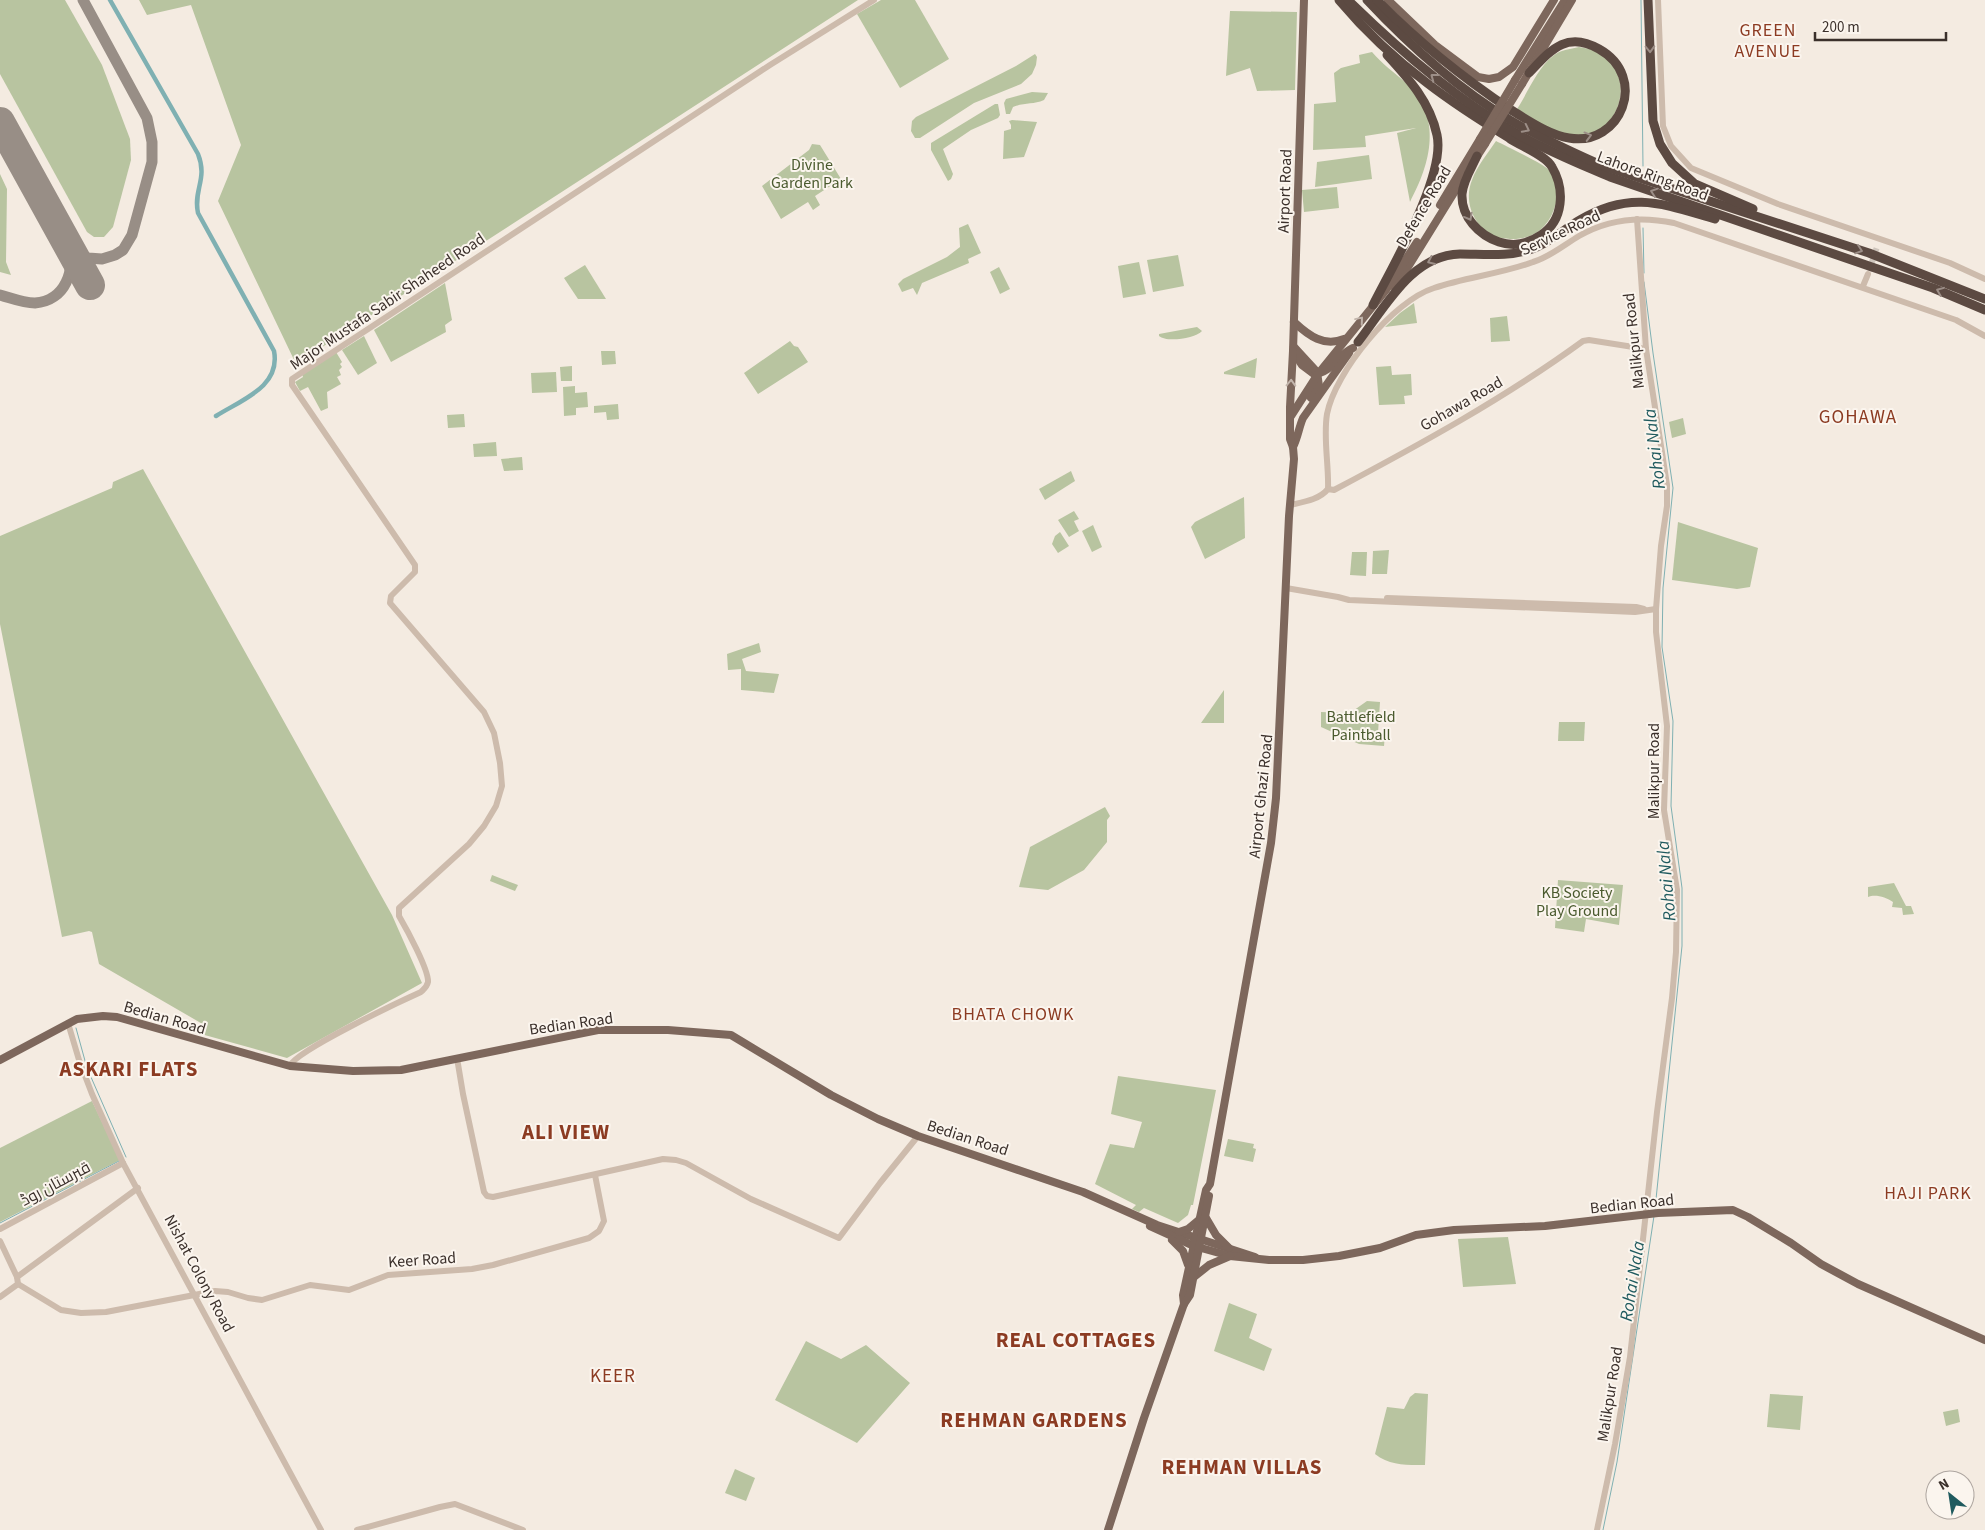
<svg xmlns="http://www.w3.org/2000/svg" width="1985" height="1530" viewBox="0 0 1985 1530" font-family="'Source Sans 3',Cairo,sans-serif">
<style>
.green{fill:#b8c4a0}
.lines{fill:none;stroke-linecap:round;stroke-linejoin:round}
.stream{stroke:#7fb0b2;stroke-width:1}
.canal{stroke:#7fb0b2;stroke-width:4.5}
.taxiway{stroke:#988e86;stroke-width:11}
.runway{stroke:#988e86;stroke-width:30}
.minor-tunnel{stroke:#cfc6bd;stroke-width:6;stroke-dasharray:6 3;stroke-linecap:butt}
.minor{stroke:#cdbbac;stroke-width:6}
.major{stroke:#7d675c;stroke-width:8}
.highway{stroke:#5c4a42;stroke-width:9}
.major-bridge{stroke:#7d675c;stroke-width:8}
.oneway{stroke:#9c8e87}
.oneway2{stroke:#c2b5ac}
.labels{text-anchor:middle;stroke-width:4;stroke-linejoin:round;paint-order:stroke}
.park-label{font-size:16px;fill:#4a5a2e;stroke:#fbf5ee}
.street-label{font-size:16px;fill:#3b302b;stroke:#fbf5ee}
.neighbourhood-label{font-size:18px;letter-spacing:1px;fill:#8c3b22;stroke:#fbf5ee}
.water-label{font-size:18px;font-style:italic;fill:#1f5a5e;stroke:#fbf5ee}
.quarter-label{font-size:19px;letter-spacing:1px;fill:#8c3b22;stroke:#fbf5ee}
.district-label{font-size:21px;font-weight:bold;letter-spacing:1px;fill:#8c3b22;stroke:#fbf5ee}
</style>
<rect width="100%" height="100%" fill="#f4ebe1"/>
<g class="green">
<path d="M 0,0 L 65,0 L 102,65 L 130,139 L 131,160 L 113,227 L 104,237 L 94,237 L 87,232 L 0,74 Z"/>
<path d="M 139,0 L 858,0 L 296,364 L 218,201 L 241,145 L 191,5 L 147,15 Z"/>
<path d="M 881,0 L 915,0 L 949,59 L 900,88 L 857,14 Z"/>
<path d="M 1230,11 L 1297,12 L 1295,90 L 1257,91 L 1250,68 L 1226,76 Z"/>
<path d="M 1579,47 C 1584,48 1590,49 1594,50 C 1641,67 1623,150 1562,133 C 1547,129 1531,117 1517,109 C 1527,94 1538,67 1553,56 C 1560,50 1570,49 1579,47 Z"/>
<path d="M 1372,52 C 1382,64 1394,72 1406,83 C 1443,117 1431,163 1410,202 L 1397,133 L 1416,128 L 1365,136 L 1366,147 L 1313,150 L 1314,104 L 1336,102 L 1334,73 L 1341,68 L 1360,63 L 1359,55 Z"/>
<path d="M 1035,54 L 1037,57 L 1036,65 L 1032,74 L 1021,84 L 974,103 L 920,138 L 915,138 L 911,131 L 912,121 L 916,117 L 1016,66 Z"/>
<path d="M 1032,92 L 1048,93 L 1044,100 C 1033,105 1025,102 1013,107 L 1010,114 L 1006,114 L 1004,103 L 1006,99 Z"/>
<path d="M 995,104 L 998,104 L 1000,115 L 998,118 L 971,130 L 943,149 L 953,174 L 951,179 L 948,181 L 931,150 L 931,143 Z"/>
<path d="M 1012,120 L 1037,122 L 1024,157 L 1003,159 L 1004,131 L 1011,129 L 1011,125 L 1009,121 Z"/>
<path d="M 1496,141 C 1506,146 1544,164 1549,170 C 1555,178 1559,194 1556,203 C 1550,226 1535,240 1510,239 C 1506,238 1499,239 1495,237 C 1474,227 1463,202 1472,180 C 1477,166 1488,153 1496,141 Z"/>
<path d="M 812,144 L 820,145 L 841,179 L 815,196 L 820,205 L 813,210 L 808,202 L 781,219 L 762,186 L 809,150 Z"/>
<path d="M 1369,155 L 1372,179 L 1315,187 L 1317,162 Z"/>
<path d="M 0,174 L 7,189 L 6,262 L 11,275 L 0,272 Z"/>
<path d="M 1337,187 L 1339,208 L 1304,212 L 1302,190 Z"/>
<path d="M 968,224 L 981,253 L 968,259 L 969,263 L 922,283 L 917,295 L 913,288 L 902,292 L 898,284 L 903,279 L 947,257 L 960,247 L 959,228 Z"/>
<path d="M 1178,255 L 1184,286 L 1153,292 L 1147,260 Z"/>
<path d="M 1139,262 L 1146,294 L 1123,298 L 1118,266 Z"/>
<path d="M 585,265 L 606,299 L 578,299 L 564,278 Z"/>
<path d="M 999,267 L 1010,289 L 1000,294 L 990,272 Z"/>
<path d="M 445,283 L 452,320 L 445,325 L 446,332 L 391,362 L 374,330 Z"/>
<path d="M 1414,303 L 1417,323 L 1385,327 L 1400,313 Z"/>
<path d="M 1507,316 L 1510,341 L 1491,342 L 1490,318 Z"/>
<path d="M 1197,327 L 1202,331 C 1196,338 1167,343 1159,336 L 1159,334 Z"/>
<path d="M 364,336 L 377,363 L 358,375 L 342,350 Z"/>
<path d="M 790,341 L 794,346 L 798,347 L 808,362 L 758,394 L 744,373 Z"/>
<path d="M 601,351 L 615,351 L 616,364 L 602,365 Z"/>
<path d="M 336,352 L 342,362 L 340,364 L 342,367 L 339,370 L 341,375 L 337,377 L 341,384 L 327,392 L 328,408 L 321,411 L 308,387 L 300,391 L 295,382 L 303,377 L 302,374 Z"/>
<path d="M 1257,358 L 1255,378 L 1224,374 L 1224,372 Z"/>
<path d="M 572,366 L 572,381 L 561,381 L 560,367 Z"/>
<path d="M 1391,366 L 1392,375 L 1411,374 L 1412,395 L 1404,396 L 1405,404 L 1379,405 L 1376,367 Z"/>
<path d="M 556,372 L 557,392 L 532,393 L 531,373 Z"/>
<path d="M 575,386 L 575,393 L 587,392 L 588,407 L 576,408 L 576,415 L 564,416 L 563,387 Z"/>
<path d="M 618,404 L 619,419 L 607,420 L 606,412 L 594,413 L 594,406 Z"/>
<path d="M 464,414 L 465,427 L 448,428 L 447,415 Z"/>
<path d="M 1683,418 L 1686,434 L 1672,438 L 1669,422 Z"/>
<path d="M 496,442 L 497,456 L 474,457 L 473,444 Z"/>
<path d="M 522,457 L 523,470 L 504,471 L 501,459 Z"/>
<path d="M 143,469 L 392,915 L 422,983 L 287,1058 L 201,1034 L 206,1026 L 99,964 L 92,932 L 89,931 L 62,937 L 0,624 L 0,536 L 112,488 L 113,482 Z"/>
<path d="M 1071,471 L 1075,481 L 1045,500 L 1039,489 Z"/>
<path d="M 1244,497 L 1245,538 L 1205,559 L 1191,527 L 1195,522 Z"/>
<path d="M 1074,511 L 1079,519 L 1074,521 L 1079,531 L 1069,537 L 1058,520 Z"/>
<path d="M 1678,522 L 1758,548 L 1750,587 L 1737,589 L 1672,580 Z"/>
<path d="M 1093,525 L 1102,547 L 1092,552 L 1082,531 Z"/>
<path d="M 1060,532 L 1069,546 L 1058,553 L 1052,544 L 1055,536 Z"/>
<path d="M 1389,550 L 1387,574 L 1372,574 L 1373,551 Z"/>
<path d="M 1352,552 L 1367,552 L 1366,576 L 1350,575 Z"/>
<path d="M 759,643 L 761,652 L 742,659 L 746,671 L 779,674 L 774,693 L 741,690 L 741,669 L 728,670 L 727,654 Z"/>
<path d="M 1224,690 L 1224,723 L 1201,723 Z"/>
<path d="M 1367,701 L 1380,702 L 1378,733 L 1385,734 L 1384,746 L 1359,744 L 1321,727 L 1321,712 L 1350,713 Z"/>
<path d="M 1559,722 L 1585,722 L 1584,741 L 1558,741 Z"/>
<path d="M 1105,807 L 1110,816 L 1107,820 L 1107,842 L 1084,870 L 1048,890 L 1019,887 L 1030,847 Z"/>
<path d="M 492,875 L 518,885 L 515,891 L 490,881 Z"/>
<path d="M 1558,880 L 1623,885 L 1619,925 L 1586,919 L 1584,932 L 1555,928 Z"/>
<path d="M 1894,883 L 1906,906 L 1911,906 L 1914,914 L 1903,915 L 1902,908 L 1892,907 L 1893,902 C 1886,897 1875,894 1868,897 L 1868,887 Z"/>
<path d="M 1118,1076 L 1216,1090 L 1193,1205 L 1191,1205 L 1188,1215 L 1178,1223 L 1144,1208 L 1139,1212 L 1132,1209 L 1136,1205 L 1095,1184 L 1110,1144 L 1134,1148 L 1142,1122 L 1111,1114 Z"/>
<path d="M 92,1101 L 120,1160 L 0,1222 L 0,1148 Z"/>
<path d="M 1228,1139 L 1254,1144 L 1253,1148 L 1256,1149 L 1253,1162 L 1224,1156 Z"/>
<path d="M 1508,1237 L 1516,1284 L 1463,1287 L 1458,1239 Z"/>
<path d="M 1229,1303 L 1257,1314 L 1249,1338 L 1272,1349 L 1264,1371 L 1214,1351 Z"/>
<path d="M 806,1341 L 841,1359 L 866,1345 L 910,1383 L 857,1443 L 775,1400 Z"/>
<path d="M 1415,1393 L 1428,1394 L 1425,1465 C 1407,1465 1390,1466 1375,1454 L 1387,1407 L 1404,1409 L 1410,1397 Z"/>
<path d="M 1770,1394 L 1803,1396 L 1800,1430 L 1767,1427 Z"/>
<path d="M 1958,1409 L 1960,1422 L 1946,1426 L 1943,1412 Z"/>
<path d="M 735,1469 L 755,1478 L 746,1501 L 725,1493 Z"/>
</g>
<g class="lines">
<g class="stream">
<path d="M 1641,0 L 1643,166"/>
<path d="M 1643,228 L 1644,273"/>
<path d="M 1644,282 L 1653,353 L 1673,488 L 1663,588 L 1662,647 L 1673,721 L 1671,806 L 1682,888 L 1682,946 L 1655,1209"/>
<path d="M 76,1028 L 87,1068 L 126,1157"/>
<path d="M 0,1223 L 119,1161"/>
<path d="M 1603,1530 L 1617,1462 L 1654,1216"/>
</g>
<path class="canal" d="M 110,0 L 198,154 C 208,179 193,190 198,213 L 274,351 C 281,387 241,400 216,416"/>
<g class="taxiway">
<path d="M 66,240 L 79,254 L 88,258 L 102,259 L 115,255 L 123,250 L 132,235 L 152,162 L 152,142 L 147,118 L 83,0"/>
<path d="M 0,295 C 11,298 23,303 35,303 C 65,301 77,270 67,244"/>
</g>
<path class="runway" d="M 0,122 L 90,285"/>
<path class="minor-tunnel" d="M 1869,271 L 1877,247"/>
<g class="minor">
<path d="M 1658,0 L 1663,126 L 1671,146 L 1691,168 L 1778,204 L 1950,263 L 1985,279"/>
<path d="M 1863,286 L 1868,274"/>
<path d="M 1328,489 C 1329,465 1323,438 1327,414 C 1335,372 1393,301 1434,288 C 1466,277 1501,274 1533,262 C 1550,257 1564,245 1579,236 C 1610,218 1641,216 1674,223 L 1956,320 L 1985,336"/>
<path d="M 1290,505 C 1303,502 1319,500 1328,489 L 1334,490 C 1419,445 1505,398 1583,341 L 1589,340 L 1646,349"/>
<path d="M 1286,588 L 1338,597 L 1349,600 L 1635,612 L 1656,609"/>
<path d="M 1387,598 L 1636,607 L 1644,609"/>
<path d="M 68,1023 L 79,1060 L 92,1094 L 123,1163 L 321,1530"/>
<path d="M 457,1058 L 463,1094 L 484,1192 L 487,1196 L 493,1197 L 663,1159 L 676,1160 L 686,1163 L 751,1199 L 839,1238 L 880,1183 L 918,1136"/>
<path d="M 290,1066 C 295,1051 401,1001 421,992 C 424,989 427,987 428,982 C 429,970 406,928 399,916 L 399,908 L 469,844 L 484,826 L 496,806 L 502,786 L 500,763 L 494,733 L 484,712 L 390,603 L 391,596 L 415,572 L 415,565 L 292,385 L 292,379 L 770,65 L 874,0"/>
<path d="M 0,1229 L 123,1163"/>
<path d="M 0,1241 L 17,1277"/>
<path d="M 18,1284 L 61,1310 L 81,1313 L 106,1312 L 215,1291 L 228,1292 L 248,1298 L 262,1300 L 310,1285 L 349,1290 L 388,1275 L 472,1269 L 493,1265 L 589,1238 L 599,1231 L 604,1221 L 595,1175"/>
<path d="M 0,1297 L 18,1284 L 17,1277 L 138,1188"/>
<path d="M 357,1530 L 440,1507 L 455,1504 L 523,1530"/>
<path d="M 1597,1530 L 1615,1444 L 1630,1357 L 1657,1112 L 1672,998 L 1676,952 L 1677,890 L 1664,810 L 1667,726 L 1656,632 L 1656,609 L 1661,546 L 1667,506 L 1667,485 L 1646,349 L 1637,219"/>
</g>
<g class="major">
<path d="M 1304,0 L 1293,351 L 1302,365 L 1314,374 C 1333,372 1337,355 1353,348"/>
<path d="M 1388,0 L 1435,45 L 1478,77 L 1489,79 L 1499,77 L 1513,67 L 1554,0"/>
<path d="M 1515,80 L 1565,0"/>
<path d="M 1522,84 L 1572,0"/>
<path d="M 1474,161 L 1485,144"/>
<path d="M 1440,205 L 1480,139"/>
<path d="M 1395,288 L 1465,175"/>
<path d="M 1294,322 C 1309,336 1324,347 1344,339"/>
<path d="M 1294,347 L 1317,372 L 1319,386 L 1311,398"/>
<path d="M 1291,416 L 1318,374 L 1386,290 L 1417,242"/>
<path d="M 1293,447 C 1298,437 1299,427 1303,418 L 1349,353"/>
<path d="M 0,1060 L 77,1019 L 103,1016 L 117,1017 L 290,1066 L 353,1071 L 401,1070 L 598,1030 L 668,1030 L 731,1035 L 831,1095 L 878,1119 L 918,1136 L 1083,1192 L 1157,1225 L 1255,1257"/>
<path d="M 1206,1218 L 1216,1235 L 1229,1248"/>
<path d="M 1150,1226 L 1194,1246 L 1230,1256 L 1269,1260 L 1303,1260 L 1339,1256 L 1380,1248 L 1416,1235 L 1454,1230 L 1545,1226 L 1658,1213 L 1733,1210 L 1748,1217 L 1791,1243 L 1821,1264 L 1858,1284 L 1985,1340"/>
<path d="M 1179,1232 L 1188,1229 L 1200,1219"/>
<path d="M 1172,1240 L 1183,1251 L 1188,1265"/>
<path d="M 1194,1277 L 1209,1265 L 1230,1256"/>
<path d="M 1184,1304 L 1183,1295 L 1206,1190 L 1210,1184 L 1271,843 L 1276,798 L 1289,516 L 1294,459 L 1293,447 L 1290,439 L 1290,407 L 1293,351"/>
<path d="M 1108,1530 L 1144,1418 L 1184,1304 L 1190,1295 L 1209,1196"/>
</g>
<g class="highway">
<path d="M 1339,0 C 1365,31 1395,59 1427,83 C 1453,103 1481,121 1509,138 C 1520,146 1546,155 1552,167 C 1565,189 1564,220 1541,235 C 1528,244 1514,247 1499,242 C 1479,235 1461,217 1462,194 C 1463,181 1472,167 1477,156"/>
<path d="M 1348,0 C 1398,49 1453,97 1514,132 C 1545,150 1578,163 1610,177 L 1933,288 L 1985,310"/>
<path d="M 1367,0 C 1409,45 1457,88 1510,120 C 1540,138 1572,152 1603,166 L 1869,253 L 1985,299"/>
<path d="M 1377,0 C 1418,42 1462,77 1511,110 C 1528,120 1549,135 1569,138 C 1621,147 1649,77 1599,49 C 1566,30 1550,51 1529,73"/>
<path d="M 1648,0 L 1653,121 L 1660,144 L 1672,163 L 1695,184 L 1753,209"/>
<path d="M 1373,305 C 1392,267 1446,176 1437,135 C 1430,102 1409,79 1387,55"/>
<path d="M 1358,342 C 1385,308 1411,255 1460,254 C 1484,254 1509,257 1532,249 C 1550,243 1564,229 1580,220 C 1631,190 1663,204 1715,219"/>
</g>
<g class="major-bridge">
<path d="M 1480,139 L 1515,80"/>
<path d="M 1485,144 L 1522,84"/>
</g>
</g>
<defs><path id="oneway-chevron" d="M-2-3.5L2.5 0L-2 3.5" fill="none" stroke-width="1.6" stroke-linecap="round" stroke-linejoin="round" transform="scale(1.25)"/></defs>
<g class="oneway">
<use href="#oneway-chevron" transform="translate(1650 49) rotate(88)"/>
<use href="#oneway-chevron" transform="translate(1434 77) rotate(-143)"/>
<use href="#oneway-chevron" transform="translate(1526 129) rotate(27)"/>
<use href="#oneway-chevron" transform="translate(1588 136) rotate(-15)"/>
<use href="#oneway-chevron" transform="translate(1654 192) rotate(-161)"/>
<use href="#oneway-chevron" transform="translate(1469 217) rotate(61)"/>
<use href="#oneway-chevron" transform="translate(1859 250) rotate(19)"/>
<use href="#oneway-chevron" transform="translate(1431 261) rotate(156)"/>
<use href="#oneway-chevron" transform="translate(1940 291) rotate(-158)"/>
</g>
<g class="oneway2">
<use href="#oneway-chevron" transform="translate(1360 320) rotate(-50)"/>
<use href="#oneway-chevron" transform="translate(1291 383) rotate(-88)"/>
</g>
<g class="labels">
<g class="park-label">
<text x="812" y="170">Divine<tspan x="812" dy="18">Garden Park</tspan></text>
<text x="1361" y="722">Battlefield<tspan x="1361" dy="18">Paintball</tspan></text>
<text x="1577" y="898">KB Society<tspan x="1577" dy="18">Play Ground</tspan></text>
</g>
<g class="street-label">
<text transform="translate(1653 175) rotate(20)" y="6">Lahore Ring Road</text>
<text transform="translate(1284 191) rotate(-88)" y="6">Airport Road</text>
<text transform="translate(1423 206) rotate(-59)" y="6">Defence Road</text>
<text transform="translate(1560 232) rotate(-25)" y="6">Service Road</text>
<text transform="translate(387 301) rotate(-34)" y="6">Major Mustafa Sabir Shaheed Road</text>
<text transform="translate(1633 341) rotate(-96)" y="6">Malikpur Road</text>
<text transform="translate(1461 403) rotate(-30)" y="6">Gohawa Road</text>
<text transform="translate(1653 771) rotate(-90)" y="6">Malikpur Road</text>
<text transform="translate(1260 796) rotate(-84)" y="6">Airport Ghazi Road</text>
<text transform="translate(165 1017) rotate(16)" y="6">Bedian Road</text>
<text transform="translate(571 1023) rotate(-8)" y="6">Bedian Road</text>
<text transform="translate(968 1137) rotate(18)" y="6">Bedian Road</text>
<text transform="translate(55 1183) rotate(-28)" y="6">قبرستان روڈ</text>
<text transform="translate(1632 1203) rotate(-6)" y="6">Bedian Road</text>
<text transform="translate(422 1259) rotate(-4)" y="6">Keer Road</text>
<text transform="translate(200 1273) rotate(62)" y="6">Nishat Colony Road</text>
<text transform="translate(1609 1394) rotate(-81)" y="6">Malikpur Road</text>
</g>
<g class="neighbourhood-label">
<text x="1768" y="36">GREEN<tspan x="1768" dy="21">AVENUE</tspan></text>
<text x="1013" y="1020">BHATA CHOWK</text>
<text x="1928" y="1199">HAJI PARK</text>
</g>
<g class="water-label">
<text transform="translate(1654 449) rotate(-97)" y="6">Rohai Nala</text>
<text transform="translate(1666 881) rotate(-95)" y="6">Rohai Nala</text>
<text transform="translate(1632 1281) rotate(-81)" y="6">Rohai Nala</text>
</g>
<g class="quarter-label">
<text x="1858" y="423">GOHAWA</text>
<text x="613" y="1382">KEER</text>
</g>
<g class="district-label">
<text x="129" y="1076">ASKARI FLATS</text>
<text x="566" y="1139">ALI VIEW</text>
<text x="1076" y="1347">REAL COTTAGES</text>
<text x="1034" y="1427">REHMAN GARDENS</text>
<text x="1242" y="1474">REHMAN VILLAS</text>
</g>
</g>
<g transform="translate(1950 1495) rotate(330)"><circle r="24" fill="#fbf5ee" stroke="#aea6a0"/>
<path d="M0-4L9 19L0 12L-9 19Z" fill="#1f5a5e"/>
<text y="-8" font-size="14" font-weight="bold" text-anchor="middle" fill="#3b302b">N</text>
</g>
<path d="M1815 32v8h131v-8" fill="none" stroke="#3b302b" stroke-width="2.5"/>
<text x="1822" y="32" font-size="15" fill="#3b302b" stroke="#fbf5ee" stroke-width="4" paint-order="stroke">200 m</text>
</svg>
